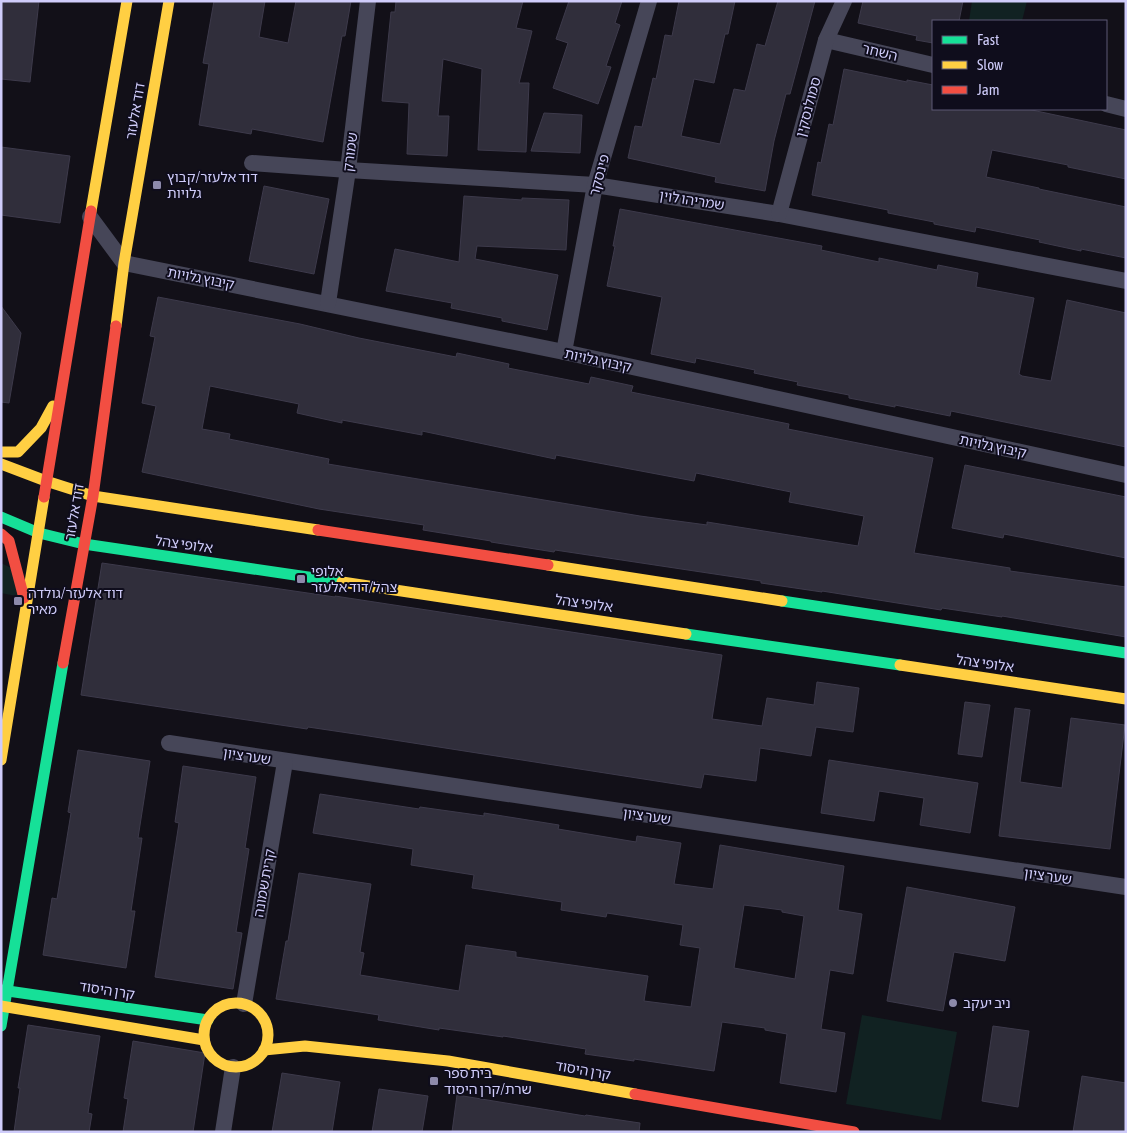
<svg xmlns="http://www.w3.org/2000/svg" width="1127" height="1133" viewBox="0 0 1127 1133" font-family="'Asap Condensed','Noto Sans Hebrew',sans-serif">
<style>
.green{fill:#122}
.building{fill:#302e3b;stroke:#3d3a4b;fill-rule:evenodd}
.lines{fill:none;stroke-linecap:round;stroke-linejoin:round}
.street{stroke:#464658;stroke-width:16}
.fast{stroke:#16e098;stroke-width:11}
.slow{stroke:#ffcf43;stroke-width:11}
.jam{stroke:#f24e42;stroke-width:11}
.poi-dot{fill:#8d8aab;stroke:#0f0d1c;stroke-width:2}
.labels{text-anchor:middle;stroke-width:4;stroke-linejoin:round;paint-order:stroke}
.street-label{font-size:14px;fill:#cfccfa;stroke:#0f0d1c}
.poi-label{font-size:14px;fill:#cfccfa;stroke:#0f0d1c;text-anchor:start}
</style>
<rect width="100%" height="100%" fill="#121018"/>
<g class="green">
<path d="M 972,1 L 1027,1 L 1022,21 L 969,21 Z"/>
<path d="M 1,563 L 13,569 L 21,597 L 1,593 Z"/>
<path d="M 862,1015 L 957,1032 L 941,1120 L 846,1104 Z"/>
</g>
<g class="building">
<path d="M 1,1 L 39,1 L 30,82 L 1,79 Z"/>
<path d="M 214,1 L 265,1 L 259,37 L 288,43 L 296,1 L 351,1 L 345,36 L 342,36 L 323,142 L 252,129 L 251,134 L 199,125 L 209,64 L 203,63 Z"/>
<path d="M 396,1 L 523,1 L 516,28 L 532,31 L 519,83 L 529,83 L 526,152 L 478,150 L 482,69 L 443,59 L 438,116 L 449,116 L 447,156 L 407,154 L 409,103 L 382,101 L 391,12 L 395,12 Z"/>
<path d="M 569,1 L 622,1 L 615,23 L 620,25 L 606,66 L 611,67 L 598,104 L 553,88 L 568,43 L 556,39 Z"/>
<path d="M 679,1 L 735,1 L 728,34 L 725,34 L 714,83 L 694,79 L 681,136 L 720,144 L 734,89 L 745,91 L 757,44 L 765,46 L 778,1 L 815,1 L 790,94 L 786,94 L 774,141 L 765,191 L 715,182 L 716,177 L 628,158 L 635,126 L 642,127 L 653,78 L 656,79 L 665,35 L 672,36 Z"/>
<path d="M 863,1 L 963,1 L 959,21 L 933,21 L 933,43 L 916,40 L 917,36 L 858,23 Z"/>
<path d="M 844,69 L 907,82 L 907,80 L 933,85 L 933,109 L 1027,109 L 1126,130 L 1126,179 L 1068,167 L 1068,165 L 992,150 L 986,177 L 1039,188 L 1039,189 L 1126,207 L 1126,258 L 1081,249 L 1081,251 L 1039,242 L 1040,240 L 976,227 L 975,232 L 934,224 L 934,222 L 888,213 L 888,210 L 812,195 L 818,162 L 821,163 L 829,124 L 833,125 Z"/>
<path d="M 544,113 L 582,115 L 580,153 L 531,151 Z"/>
<path d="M 1,147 L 70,156 L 60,223 L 1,215 Z"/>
<path d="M 264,186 L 329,199 L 314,274 L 249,261 Z"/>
<path d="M 464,196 L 522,200 L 522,198 L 569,200 L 566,250 L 477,246 L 475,259 L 558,275 L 547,330 L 502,321 L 502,318 L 451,308 L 452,303 L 386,291 L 395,249 L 459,262 Z"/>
<path d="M 620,209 L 822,246 L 821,250 L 879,262 L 879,258 L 937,270 L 938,265 L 978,273 L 976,287 L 1034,298 L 1019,374 L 1022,376 L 1051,381 L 1067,300 L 1126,313 L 1126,447 L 951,411 L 950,416 L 895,405 L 895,407 L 849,398 L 849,395 L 797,385 L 798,382 L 754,373 L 755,370 L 696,358 L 695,363 L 651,354 L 662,297 L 607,286 L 615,246 L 613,246 Z"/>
<path d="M 158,297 L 300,324 L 359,338 L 456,357 L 457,353 L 509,364 L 508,368 L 589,384 L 591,377 L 633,386 L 631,392 L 789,424 L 788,429 L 933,458 L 914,553 L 1010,568 L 1010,571 L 1126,587 L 1126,637 L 1002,616 L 1002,617 L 942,608 L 941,610 L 822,591 L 822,592 L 761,583 L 761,581 L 555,550 L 554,552 L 491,542 L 491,541 L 423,530 L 424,525 L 319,509 L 142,472 L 156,406 L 142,403 L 155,337 L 150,336 ZM 210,386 L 299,404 L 297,413 L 342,423 L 342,420 L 422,435 L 422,431 L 555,459 L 556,455 L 694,481 L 696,473 L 791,492 L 789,502 L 864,516 L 858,546 L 707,522 L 707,525 L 640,516 L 328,464 L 329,459 L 229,439 L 230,434 L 202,429 Z"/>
<path d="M 1,306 L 21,333 L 9,403 L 1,402 Z"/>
<path d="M 965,465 L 1126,497 L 1126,558 L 1004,534 L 1003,538 L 952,528 Z"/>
<path d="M 102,563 L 335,597 L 335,596 L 722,655 L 712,719 L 762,726 L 767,698 L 814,705 L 817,682 L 859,688 L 853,732 L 816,727 L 811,756 L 760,748 L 756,781 L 704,774 L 701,788 L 362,735 L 308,727 L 307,729 L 81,695 Z"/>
<path d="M 965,702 L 990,705 L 982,757 L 958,754 Z"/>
<path d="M 1015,708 L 1030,710 L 1020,782 L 1062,788 L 1071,718 L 1125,725 L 1110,849 L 999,836 Z"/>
<path d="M 78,750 L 150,761 L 138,838 L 142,838 L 131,911 L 135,911 L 126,968 L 43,955 L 52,898 L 57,899 L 71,813 L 68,812 Z"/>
<path d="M 829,760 L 978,783 L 970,833 L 920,825 L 924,798 L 879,791 L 874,821 L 821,813 Z"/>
<path d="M 183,766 L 256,777 L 245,848 L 249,849 L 236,932 L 242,933 L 233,989 L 155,977 L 179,823 L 175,822 Z"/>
<path d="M 320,794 L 419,809 L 420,807 L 484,816 L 484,813 L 559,825 L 558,829 L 636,842 L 637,836 L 681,843 L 674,884 L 713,889 L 720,845 L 844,866 L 838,910 L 862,914 L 853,974 L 830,970 L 821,1029 L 845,1033 L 836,1092 L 780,1083 L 787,1034 L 765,1030 L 765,1028 L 722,1022 L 714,1071 L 634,1059 L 634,1061 L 585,1054 L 586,1049 L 503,1036 L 503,1037 L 439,1028 L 439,1030 L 378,1020 L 379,1015 L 276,999 L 286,941 L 288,941 L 299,873 L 371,884 L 360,952 L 364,953 L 360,975 L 459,991 L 466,945 L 516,952 L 516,957 L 648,976 L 644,1001 L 691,1007 L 700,948 L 680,945 L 683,925 L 607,913 L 606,917 L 561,910 L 562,902 L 472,888 L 474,875 L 411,865 L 413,849 L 313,833 ZM 744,905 L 782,910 L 782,912 L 804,916 L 795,979 L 734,968 Z"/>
<path d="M 907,887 L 1015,907 L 1005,961 L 954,952 L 943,1011 L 887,1001 Z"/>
<path d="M 28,1025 L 100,1036 L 88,1113 L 92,1114 L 89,1132 L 14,1132 L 20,1088 L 18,1088 Z"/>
<path d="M 993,1026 L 1029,1031 L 1018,1107 L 982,1101 Z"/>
<path d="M 133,1041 L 205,1053 L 193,1132 L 123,1132 L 128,1099 L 124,1098 Z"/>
<path d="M 282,1073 L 340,1082 L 332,1132 L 272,1132 Z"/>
<path d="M 1082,1076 L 1126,1083 L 1126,1132 L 1073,1132 Z"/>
<path d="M 379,1089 L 428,1096 L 422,1132 L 372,1132 Z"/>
<path d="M 457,1095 L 585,1116 L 586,1115 L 640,1123 L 639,1132 L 452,1132 Z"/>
</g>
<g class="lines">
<g class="street">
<path d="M 826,40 L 933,65"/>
<path d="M 1106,104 L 1126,109"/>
<path d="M 252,163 L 348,170 L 595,185 L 779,214 L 1126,281"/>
<path d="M 779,214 L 826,40 L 844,1"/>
<path d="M 90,217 L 124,263 L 564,352 L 1126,475"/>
<path d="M 328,303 L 348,170 L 368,1"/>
<path d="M 564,352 L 595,185 L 649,1"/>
<path d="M 169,743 L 1126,887"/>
<path d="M 244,1004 L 285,762"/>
<path d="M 223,1132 L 233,1067"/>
</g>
<g class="fast">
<path d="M 1,517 L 39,533 L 84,544 L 342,582"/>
<path d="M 782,601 L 1126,653"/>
<path d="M 686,634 L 900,665"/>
<path d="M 1,990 L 208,1020"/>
<path d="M 1,1026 L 63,663"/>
</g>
<g class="slow">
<path d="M 91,211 L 127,1"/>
<path d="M 116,326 L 124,263 L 169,1"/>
<path d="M 1,452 L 18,452 L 41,428 L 53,406"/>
<path d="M 1,464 L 46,481 L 93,496 L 318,530"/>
<path d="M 548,565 L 782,601"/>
<path d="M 342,582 L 686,634"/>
<path d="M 900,665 L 1126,699"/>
<path d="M 1,760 L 44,497"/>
<circle cx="236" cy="1035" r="32"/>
<path d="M 1,1006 L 204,1040"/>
<path d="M 264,1050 L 305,1046 L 448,1061 L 635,1094"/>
</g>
<g class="jam">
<path d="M 44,497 L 91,211"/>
<path d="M 318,530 L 548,565"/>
<path d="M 1,534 L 9,541 L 24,598"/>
<path d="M 63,663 L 93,496 L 116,326"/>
<path d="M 635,1094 L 854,1132"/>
</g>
</g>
<g class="poi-dot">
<rect x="152" y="180" width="10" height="10" rx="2.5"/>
<rect x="296" y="574" width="10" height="10" rx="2.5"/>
<rect x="13" y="596" width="10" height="10" rx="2.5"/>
<circle cx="953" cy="1003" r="5"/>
<rect x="429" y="1076" width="10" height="10" rx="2.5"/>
</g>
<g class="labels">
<g class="street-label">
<text transform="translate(880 52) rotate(13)" y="5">השחר</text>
<text transform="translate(808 107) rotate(-75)" y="5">סמולנסקין</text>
<text transform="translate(135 111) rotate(-80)" y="5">דוד אלעזר</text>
<text transform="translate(350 152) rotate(-83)" y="5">שמורק</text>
<text transform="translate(599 175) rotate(-75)" y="5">פינסקר</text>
<text transform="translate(692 200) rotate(9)" y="5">שמריהו לוין</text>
<text transform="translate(201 278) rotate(11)" y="5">קיבוץ גלויות</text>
<text transform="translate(598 360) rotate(12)" y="5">קיבוץ גלויות</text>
<text transform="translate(993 446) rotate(12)" y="5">קיבוץ גלויות</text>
<text transform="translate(74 512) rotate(-80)" y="5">דוד אלעזר</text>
<text transform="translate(184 544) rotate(8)" y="5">אלופי צהל</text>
<text transform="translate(584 603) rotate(8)" y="5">אלופי צהל</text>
<text transform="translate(985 663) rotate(8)" y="5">אלופי צהל</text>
<text transform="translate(247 756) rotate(9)" y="5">שער ציון</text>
<text transform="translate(647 816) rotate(8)" y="5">שער ציון</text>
<text transform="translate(1048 876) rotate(8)" y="5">שער ציון</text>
<text transform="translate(264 883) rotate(-80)" y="5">קרית שמונה</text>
<text transform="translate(107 990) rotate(9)" y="5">קרן היסוד</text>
<text transform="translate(583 1070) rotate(10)" y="5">קרן היסוד</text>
</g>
<g class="poi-label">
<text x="167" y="182">דוד אלעזר/קבוץ<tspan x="167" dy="16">גלויות</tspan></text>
<text x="311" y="576">אלופי<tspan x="311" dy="16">צהל/דוד אלעזר</tspan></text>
<text x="28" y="598">דוד אלעזר/גולדה<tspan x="28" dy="16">מאיר</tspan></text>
<text x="963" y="1008">ניב יעקב</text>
<text x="444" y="1078">בית ספר<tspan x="444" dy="16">שרת/קרן היסוד</tspan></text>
</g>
</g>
<rect width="1127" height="1133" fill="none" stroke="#cfccfa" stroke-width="5"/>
<rect x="932" y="20" width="175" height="90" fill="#0f0d1c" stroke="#5c5975"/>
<rect x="942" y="36" width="25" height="8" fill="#16e098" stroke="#5c5975"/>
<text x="977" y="45" font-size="15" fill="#cfccfa">Fast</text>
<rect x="942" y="61" width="25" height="8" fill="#ffcf43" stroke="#5c5975"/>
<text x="977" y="70" font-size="15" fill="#cfccfa">Slow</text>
<rect x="942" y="86" width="25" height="8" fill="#f24e42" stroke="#5c5975"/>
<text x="977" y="95" font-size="15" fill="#cfccfa">Jam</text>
</svg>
